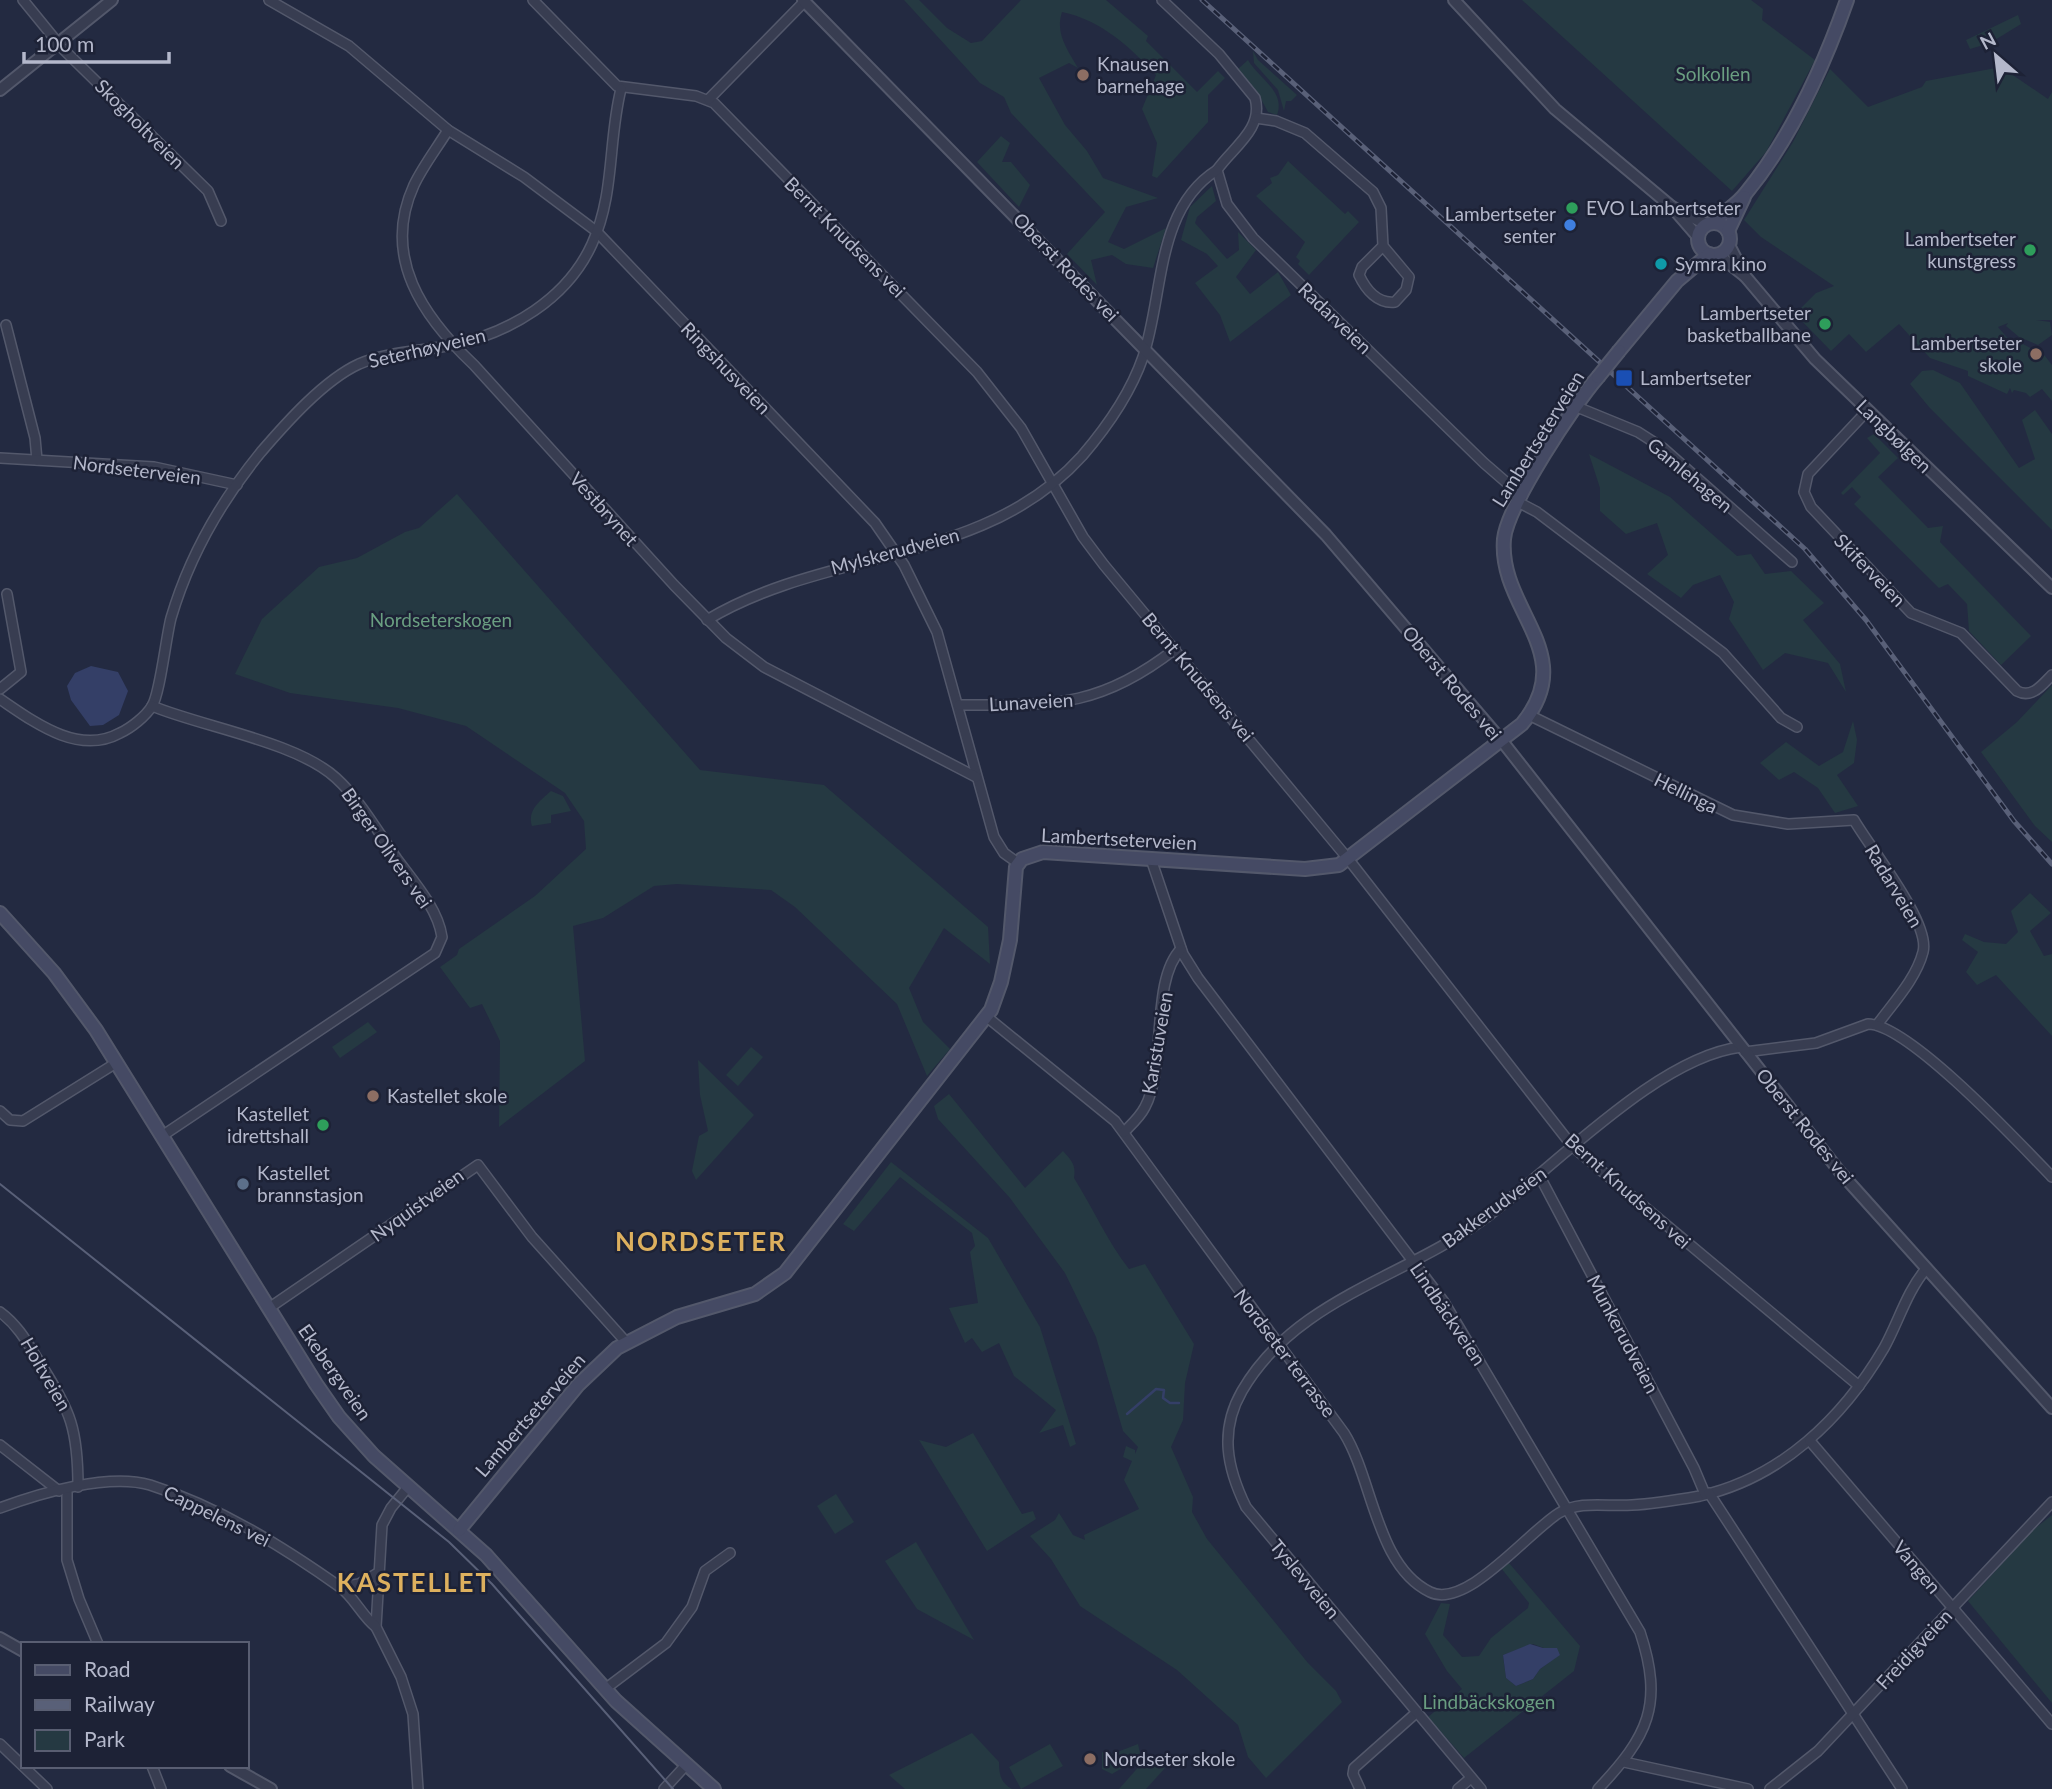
<svg xmlns="http://www.w3.org/2000/svg" width="2052" height="1789" viewBox="0 0 2052 1789" font-family="Lato,sans-serif">
<style>
.green{fill:#253942;fill-rule:evenodd}
.water{fill:#343f67}
.lines{fill:none;stroke-linecap:round;stroke-linejoin:round}
.stream{stroke:#343f67;stroke-width:2.5}
.minor-casing{stroke:#53586b;stroke-width:12}
.tertiary-casing{stroke:#53586b;stroke-width:14}
.secondary-casing{stroke:#53586b;stroke-width:16}
.minor{stroke:#383d51;stroke-width:9}
.tertiary{stroke:#383d51;stroke-width:10}
.secondary{stroke:#454a64;stroke-width:12}
.tram{stroke:#596078;stroke-width:2}
.rail-casing{stroke:#596078;stroke-width:5}
.rail{stroke:#1d2236;stroke-width:2.5;stroke-dasharray:8;stroke-linecap:butt}
.secondary-bridge-casing{stroke:#53586b;stroke-width:16;stroke-linecap:butt}
.secondary-bridge{stroke:#454a64;stroke-width:12}
.education-dot{fill:#8d6e63;stroke:#1d2236;stroke-width:2.5}
.leisure-dot{fill:#2e9e5b;stroke:#1d2236;stroke-width:2.5}
.shop-dot{fill:#3f7fe0;stroke:#1d2236;stroke-width:2.5}
.culture-dot{fill:#0f9aa8;stroke:#1d2236;stroke-width:2.5}
.transit-dot{fill:#1a4fb4;stroke:#1d2236;stroke-width:2.5}
.service-dot{fill:#5c6f8a;stroke:#1d2236;stroke-width:2.5}
.labels{text-anchor:middle;stroke-width:5;stroke-linejoin:round;paint-order:stroke}
.poi-label{font-size:19px;fill:#b4b8cb;stroke:#1d2236;text-anchor:start}
.park-label{font-size:19px;fill:#6a9e81;stroke:#1d2236}
.street-label{font-size:19px;fill:#b4b8cb;stroke:#1d2236}
.district-label{font-size:26px;font-weight:bold;letter-spacing:2px;fill:#ddb05e;stroke:#1d2236}
</style>
<rect width="100%" height="100%" fill="#232a41"/>
<g class="green">
<path d="M 904,0 L 919,0 L 947,28 L 971,43 L 982,41 L 1021,0 L 1106,0 L 1148,36 L 1146,41 L 1197,92 L 1218,71 L 1225,78 L 1208,95 L 1208,122 L 1157,178 L 1152,176 L 1157,143 L 1142,109 L 1156,75 C 1130,47 1101,20 1062,12 C 1055,33 1067,49 1078,68 L 1069,63 L 1039,78 L 1065,125 L 1087,151 L 1103,178 L 1158,198 L 1126,207 L 1108,242 L 1124,249 L 1166,228 L 1153,268 L 1126,264 L 1112,255 L 1091,260 L 1097,285 L 1067,254 L 1105,212 L 1011,113 L 1004,97 L 980,83 Z"/>
<path d="M 1522,0 L 1751,0 L 1763,9 L 1762,20 L 1815,60 L 1766,152 L 1732,191 Z"/>
<path d="M 2018,15 L 2021,24 L 1990,43 L 1970,49 L 1966,40 Z"/>
<path d="M 1253,51 L 1258,60 L 1297,95 L 1291,101 L 1286,101 L 1284,111 L 1278,90 L 1254,63 Z"/>
<path d="M 1248,60 C 1258,78 1286,91 1277,115 L 1268,112 L 1256,90 L 1238,69 Z"/>
<path d="M 2001,67 L 2048,99 L 2052,92 L 2052,320 L 2036,320 L 2050,322 L 2052,335 L 2038,345 L 2019,337 L 2006,326 L 2008,323 L 1998,327 L 2016,348 L 2023,344 L 2045,356 L 2052,365 L 2052,401 L 2042,389 L 2030,397 L 2026,393 L 2014,390 L 2012,393 L 2010,388 L 2007,394 L 1968,376 L 1968,371 L 1930,358 L 1899,324 L 1866,352 L 1849,334 L 1831,351 L 1795,314 L 1816,293 L 1834,286 L 1761,237 L 1744,220 L 1793,142 L 1830,69 L 1868,107 L 1922,87 L 1926,81 Z"/>
<path d="M 1001,136 L 1010,143 L 1002,162 L 1011,162 L 1030,185 L 1019,207 L 977,162 Z"/>
<path d="M 1288,161 L 1345,214 L 1348,211 L 1359,222 L 1309,275 L 1298,264 L 1300,261 L 1296,257 L 1305,242 L 1256,196 L 1272,183 L 1270,178 L 1278,175 Z"/>
<path d="M 1212,186 L 1216,201 L 1197,217 L 1195,223 L 1227,259 L 1239,250 L 1238,232 L 1256,250 L 1236,277 L 1250,294 L 1278,272 L 1291,295 L 1230,342 L 1220,315 L 1195,283 L 1218,266 L 1207,254 L 1181,240 L 1190,207 Z"/>
<path d="M 1933,370 L 1960,383 L 2019,468 L 2035,459 L 2022,420 L 2035,410 L 2052,434 L 2052,530 L 1929,407 L 1910,384 L 1922,371 Z"/>
<path d="M 1874,434 L 1898,458 L 1878,477 L 1928,528 L 1943,526 L 1940,542 L 2031,636 L 2001,665 L 1969,631 L 1967,604 L 1948,584 L 1939,588 L 1854,504 L 1861,497 L 1852,487 L 1843,495 L 1841,493 L 1880,453 L 1867,438 Z"/>
<path d="M 1589,454 L 1670,497 L 1737,556 L 1751,554 L 1765,574 L 1791,571 L 1824,603 L 1803,620 L 1840,664 L 1846,692 L 1828,663 L 1785,653 L 1763,670 L 1729,619 L 1734,602 L 1720,575 L 1693,585 L 1681,598 L 1647,574 L 1668,555 L 1657,523 L 1626,534 L 1600,511 L 1600,488 Z"/>
<path d="M 457,494 L 700,770 L 824,785 L 988,927 L 990,964 L 944,928 L 909,988 L 923,1022 L 950,1049 L 927,1076 L 897,1004 L 795,907 L 771,890 L 677,884 L 654,886 L 603,918 L 573,926 L 585,1061 L 499,1127 L 500,1041 L 482,1004 L 470,1008 L 440,967 L 457,955 L 459,949 L 535,896 L 586,849 L 584,821 L 565,793 L 466,726 L 398,708 L 290,693 L 235,674 L 262,619 L 319,567 L 357,558 L 405,532 L 419,528 Z"/>
<path d="M 2052,685 L 2052,842 L 2035,826 L 1981,752 L 2017,722 Z"/>
<path d="M 1853,721 L 1857,740 L 1854,763 L 1837,775 L 1858,806 L 1835,813 L 1818,788 L 1794,772 L 1779,780 L 1760,763 L 1786,742 L 1819,766 L 1843,752 Z"/>
<path d="M 551,791 L 563,796 L 571,811 L 551,815 L 551,823 L 532,826 C 527,810 540,801 551,791 Z"/>
<path d="M 2030,893 L 2051,913 L 2030,931 L 2044,956 L 2052,954 L 2052,1036 L 1996,975 L 1977,985 L 1966,972 L 1978,952 L 1962,940 L 1965,934 L 1984,942 L 2006,944 L 2018,932 L 2011,911 Z"/>
<path d="M 368,1022 L 377,1032 L 340,1058 L 332,1047 Z"/>
<path d="M 751,1047 L 763,1057 L 738,1086 L 726,1075 Z"/>
<path d="M 698,1060 L 754,1115 L 696,1180 L 692,1171 L 699,1136 L 708,1131 L 700,1095 Z"/>
<path d="M 949,1094 L 1025,1188 L 1063,1151 C 1072,1161 1076,1165 1074,1178 C 1093,1208 1107,1241 1129,1269 L 1145,1264 L 1194,1344 L 1185,1383 L 1183,1420 L 1171,1447 L 1193,1497 L 1192,1512 L 1207,1539 L 1308,1663 L 1336,1691 L 1342,1702 L 1266,1778 L 1248,1757 L 1238,1725 L 1177,1670 L 1080,1606 L 1051,1559 L 1030,1536 L 1055,1520 L 1059,1513 L 1073,1535 L 1085,1540 L 1084,1535 L 1139,1509 L 1124,1480 L 1132,1461 L 1123,1457 L 1126,1446 L 1135,1450 L 1135,1454 L 1138,1447 L 1123,1431 L 1096,1337 L 1065,1273 L 1010,1198 L 938,1119 L 934,1106 Z"/>
<path d="M 891,1162 L 988,1238 L 1040,1327 L 1076,1444 L 1070,1447 L 1063,1425 L 1039,1433 L 1056,1410 L 1014,1376 L 999,1343 L 982,1352 L 972,1338 L 965,1343 L 949,1308 L 978,1303 L 970,1252 L 975,1246 L 972,1233 L 900,1177 L 854,1231 L 843,1224 Z"/>
<path d="M 973,1433 L 1022,1514 L 1033,1511 L 1036,1519 L 987,1551 L 919,1440 L 946,1447 Z"/>
<path d="M 836,1494 L 854,1522 L 835,1534 L 817,1506 Z"/>
<path d="M 2052,1515 L 2052,1703 L 1968,1601 L 2033,1530 Z"/>
<path d="M 916,1542 L 974,1640 L 917,1609 L 885,1561 Z"/>
<path d="M 1509,1563 L 1580,1646 L 1574,1671 L 1464,1758 L 1428,1717 L 1462,1689 L 1447,1671 L 1425,1634 L 1441,1603 L 1450,1604 L 1443,1635 L 1462,1657 L 1479,1656 L 1491,1638 L 1528,1608 L 1529,1603 L 1501,1568 ZM 1533,1644 L 1560,1654 L 1540,1669 L 1533,1679 L 1516,1686 L 1506,1678 L 1503,1655 Z"/>
<path d="M 972,1733 L 999,1762 C 999,1775 1001,1783 1012,1789 L 905,1789 L 889,1775 Z"/>
<path d="M 1050,1744 L 1063,1766 L 1021,1789 L 1009,1767 Z"/>
<path d="M 1138,1744 L 1141,1757 L 1112,1774 L 1102,1769 L 1102,1752 L 1112,1754 Z"/>
<path d="M 1150,1754 L 1165,1768 L 1146,1789 L 1119,1789 Z"/>
</g>
<g class="water">
<path d="M 91,666 L 118,672 L 128,691 L 119,715 L 103,725 L 90,726 L 71,700 L 67,686 L 75,673 Z"/>
<path d="M 1530,1644 L 1543,1648 L 1557,1648 L 1560,1655 L 1540,1669 L 1533,1679 L 1516,1686 L 1506,1678 L 1503,1655 Z"/>
</g>
<g class="lines">
<path class="stream" d="M 1127,1414 L 1156,1389 L 1164,1390 L 1163,1398 L 1170,1403 L 1179,1403"/>
<defs>
<g id="minor">
<path d="M 23,0 L 63,49 L 208,191 L 221,221"/>
<path d="M 269,0 L 349,46 L 448,130 L 524,177 L 596,231 L 875,523 L 904,565 L 937,632 L 994,837 L 1004,853 L 1018,863"/>
<path d="M 533,0 L 617,86 L 696,96 L 714,103 L 977,372 L 1021,428 L 1083,537 L 1104,565 L 1349,860 L 1573,1147 L 1859,1386"/>
<path d="M 1162,0 L 1219,54 L 1255,98 C 1264,129 1232,148 1217,170 L 1227,204 L 1253,238 L 1484,463 L 1522,496"/>
<path d="M 709,99 L 805,1"/>
<path d="M 1256,118 L 1276,121 L 1305,133 L 1373,192 L 1381,208 L 1383,246 L 1362,267 L 1359,275 C 1366,290 1378,304 1395,302 L 1406,290 L 1409,277 L 1383,246"/>
<path d="M 448,130 C 437,148 423,166 414,185 C 381,257 423,317 474,365 L 674,585 L 726,638 L 764,667 L 976,777"/>
<path d="M 6,325 L 35,438 L 37,460"/>
<path d="M 1577,407 L 1638,432 L 1663,448 L 1792,562"/>
<path d="M 1867,411 L 1808,474 L 1804,492 L 1811,507 L 1911,613 L 1961,633 L 2017,691 C 2032,699 2042,685 2052,675"/>
<path d="M 0,458 L 154,467 L 237,485"/>
<path d="M 1518,502 L 1537,512 L 1723,653 L 1781,718 L 1797,727"/>
<path d="M 707,620 C 826,548 984,565 1082,456 C 1106,428 1131,392 1143,357 C 1164,295 1155,209 1217,170"/>
<path d="M 0,689 L 21,672 L 7,594"/>
<path d="M 0,699 C 34,722 78,756 120,733 C 131,728 146,716 152,706 C 160,694 166,637 171,618 C 189,557 221,501 261,452 C 286,423 324,380 359,364 C 387,352 422,351 452,345 C 510,333 567,299 592,244 C 615,194 608,140 621,89"/>
<path d="M 959,705 C 1051,705 1098,709 1175,649"/>
<path d="M 152,706 C 203,727 297,742 336,778 C 360,800 378,832 397,859 C 414,882 438,909 442,937 L 435,953 L 162,1136"/>
<path d="M 1529,715 L 1733,815 L 1788,824 L 1854,820 C 1870,848 1931,923 1923,952 C 1916,979 1893,1003 1877,1025"/>
<path d="M 1151,859 L 1183,954 L 1198,978 L 1444,1302 L 1640,1632 C 1664,1705 1648,1736 1598,1789"/>
<path d="M 987,1017 L 1115,1121 L 1344,1433 C 1373,1479 1376,1566 1430,1592 C 1466,1610 1528,1532 1559,1513 C 1580,1500 1608,1507 1632,1505 C 1654,1504 1677,1500 1700,1496 C 1781,1478 1843,1418 1884,1348 C 1898,1323 1907,1291 1926,1269"/>
<path d="M 1745,1052 L 1816,1043 L 1868,1024 C 1909,1024 2022,1146 2052,1177"/>
<path d="M 0,1111 L 10,1120 L 23,1121 L 116,1063"/>
<path d="M 1124,1132 C 1132,1124 1140,1117 1145,1107 C 1167,1066 1150,981 1181,949"/>
<path d="M 1539,1175 L 1694,1468 L 1705,1494"/>
<path d="M 269,1308 L 478,1165 L 532,1237 L 626,1342"/>
<path d="M 0,1312 C 19,1326 28,1344 40,1363 C 71,1411 78,1430 78,1487"/>
<path d="M 1810,1441 L 2052,1724"/>
<path d="M 0,1445 L 59,1491"/>
<path d="M 408,1487 L 391,1508 L 382,1525 L 376,1627 L 401,1677 L 413,1714 L 418,1789"/>
<path d="M 67,1489 L 67,1560 L 79,1599 L 98,1644"/>
<path d="M 1709,1493 L 1902,1789"/>
<path d="M 0,1508 C 40,1493 108,1473 150,1485 C 219,1507 282,1546 340,1587 C 354,1597 362,1616 376,1627"/>
<path d="M 341,1587 L 359,1584 L 378,1573"/>
<path d="M 605,1689 L 666,1643 L 692,1607 L 705,1571 L 730,1553"/>
<path d="M 0,1744 L 47,1789"/>
<path d="M 1624,1762 L 1748,1789"/>
<path d="M 152,1766 L 161,1789"/>
<path d="M 664,1789 L 686,1765"/>
<path d="M 1360,1789 L 1353,1774 L 1354,1768 L 1416,1713"/>
<path d="M 1458,1789 L 1471,1778"/>
<path d="M 1481,1789 L 1246,1507 C 1227,1468 1219,1431 1242,1391 C 1295,1299 1404,1278 1484,1219 C 1554,1168 1657,1057 1741,1047"/>
<path d="M 1770,1789 L 1818,1751 L 2052,1502"/>
</g>
<g id="tertiary">
<path d="M 803,0 L 1326,535 L 1502,741 L 1840,1172 L 2052,1408"/>
<path d="M 1454,0 L 1555,109 L 1672,207 L 1698,237"/>
<path d="M 0,90 L 112,0"/>
<path d="M 1672,207 L 1706,224"/>
<path d="M 1729,245 L 1745,276 L 1815,359 L 2052,588"/>
<path d="M 1717,254 L 1745,276"/>
<path d="M 0,1638 L 23,1651"/>
<path d="M 230,1766 L 271,1789"/>
</g>
<g id="secondary">
<path d="M 1714,222 C 1724,212 1738,204 1746,193 C 1792,137 1823,68 1847,0"/>
<circle cx="1714" cy="239" r="16"/>
<path d="M 1728,231 L 1744,197"/>
<path d="M 1619,351 L 1677,281 L 1709,254"/>
<path d="M 0,913 L 54,973 L 96,1030 L 316,1384 L 339,1417 L 374,1456 L 486,1555 L 616,1701 L 714,1789"/>
<path d="M 459,1530 L 578,1385 L 617,1348 L 677,1317 L 755,1294 L 785,1273 L 991,1010 L 1001,982 L 1010,940 L 1016,867 L 1022,859 L 1043,852 L 1305,869 L 1339,865 L 1522,724 C 1581,653 1498,610 1504,539 C 1507,506 1575,403 1598,377"/>
</g>
</defs>
<use href="#minor" class="minor-casing"/>
<use href="#tertiary" class="tertiary-casing"/>
<use href="#secondary" class="secondary-casing"/>
<use href="#minor" class="minor"/>
<use href="#tertiary" class="tertiary"/>
<use href="#secondary" class="secondary"/>
<path class="tram" d="M 0,1184 L 449,1542 L 492,1584 L 673,1789"/>
<defs>
<path id="rail" d="M 1202,0 L 1805,549 L 1866,620 L 2014,821 L 2052,864"/>
</defs>
<use href="#rail" class="rail-casing"/>
<use href="#rail" class="rail"/>
<defs>
<path id="secondary-bridge" d="M 1598,377 L 1619,351"/>
</defs>
<use href="#secondary-bridge" class="secondary-bridge-casing"/>
<use href="#secondary-bridge" class="secondary-bridge"/>
</g>
<g class="education-dot">
<circle cx="1083" cy="75" r="7"/>
<circle cx="2036" cy="354" r="7"/>
<circle cx="373" cy="1096" r="7"/>
<circle cx="1090" cy="1759" r="7"/>
</g>
<g class="leisure-dot">
<circle cx="1572" cy="208" r="7"/>
<circle cx="2030" cy="250" r="7"/>
<circle cx="1825" cy="324" r="7"/>
<circle cx="323" cy="1125" r="7"/>
</g>
<circle class="shop-dot" cx="1570" cy="225" r="7"/>
<circle class="culture-dot" cx="1661" cy="264" r="7"/>
<rect class="transit-dot" x="1615" y="369" width="18" height="18" rx="3.5"/>
<circle class="service-dot" cx="243" cy="1184" r="7"/>
<g class="labels">
<g class="poi-label">
<text x="1097" y="71">Knausen<tspan x="1097" dy="22">barnehage</tspan></text>
<text x="1586" y="215">EVO Lambertseter</text>
<text x="1556" y="221" text-anchor="end">Lambertseter<tspan x="1556" dy="22">senter</tspan></text>
<text x="2016" y="246" text-anchor="end">Lambertseter<tspan x="2016" dy="22">kunstgress</tspan></text>
<text x="1675" y="271">Symra kino</text>
<text x="1811" y="320" text-anchor="end">Lambertseter<tspan x="1811" dy="22">basketballbane</tspan></text>
<text x="2022" y="350" text-anchor="end">Lambertseter<tspan x="2022" dy="22">skole</tspan></text>
<text x="1640" y="385">Lambertseter</text>
<text x="387" y="1103">Kastellet skole</text>
<text x="309" y="1121" text-anchor="end">Kastellet<tspan x="309" dy="22">idrettshall</tspan></text>
<text x="257" y="1180">Kastellet<tspan x="257" dy="22">brannstasjon</tspan></text>
<text x="1104" y="1766">Nordseter skole</text>
</g>
<g class="park-label">
<text x="1713" y="81">Solkollen</text>
<text x="441" y="627">Nordseterskogen</text>
<text x="1489" y="1709">Lindbäckskogen</text>
</g>
<g class="street-label">
<text transform="translate(140 124) rotate(45)" y="7">Skogholtveien</text>
<text transform="translate(845 237) rotate(45)" y="7">Bernt Knudsens vei</text>
<text transform="translate(1066 267) rotate(46)" y="7">Oberst Rodes vei</text>
<text transform="translate(1335 318) rotate(44)" y="7">Radarveien</text>
<text transform="translate(427 348) rotate(-13)" y="7">Seterhøyveien</text>
<text transform="translate(726 368) rotate(46)" y="7">Ringshusveien</text>
<text transform="translate(1894 436) rotate(44)" y="7">Langbølgen</text>
<text transform="translate(1538 439) rotate(-58)" y="7">Lambertseterveien</text>
<text transform="translate(137 470) rotate(7)" y="7">Nordseterveien</text>
<text transform="translate(1690 475) rotate(40)" y="7">Gamlehagen</text>
<text transform="translate(604 509) rotate(48)" y="7">Vestbrynet</text>
<text transform="translate(895 551) rotate(-15)" y="7">Mylskerudveien</text>
<text transform="translate(1870 570) rotate(46)" y="7">Skiferveien</text>
<text transform="translate(1198 677) rotate(50)" y="7">Bernt Knudsens vei</text>
<text transform="translate(1452 683) rotate(50)" y="7">Oberst Rodes vei</text>
<text transform="translate(1031 702) rotate(-3)" y="7">Lunaveien</text>
<text transform="translate(1686 793) rotate(26)" y="7">Hellinga</text>
<text transform="translate(1119 839) rotate(3)" y="7">Lambertseterveien</text>
<text transform="translate(387 848) rotate(55)" y="7">Birger Olivers vei</text>
<text transform="translate(1894 886) rotate(59)" y="7">Radarveien</text>
<text transform="translate(1157 1043) rotate(-80)" y="7">Karistuveien</text>
<text transform="translate(1805 1126) rotate(51)" y="7">Oberst Rodes vei</text>
<text transform="translate(1628 1191) rotate(42)" y="7">Bernt Knudsens vei</text>
<text transform="translate(417 1205) rotate(-36)" y="7">Nyquistveien</text>
<text transform="translate(1494 1207) rotate(-36)" y="7">Bakkerudveien</text>
<text transform="translate(1448 1314) rotate(56)" y="7">Lindbäckveien</text>
<text transform="translate(1623 1334) rotate(62)" y="7">Munkerudveien</text>
<text transform="translate(1285 1353) rotate(53)" y="7">Nordseter terrasse</text>
<text transform="translate(335 1372) rotate(55)" y="7">Ekebergveien</text>
<text transform="translate(46 1374) rotate(60)" y="7">Holtveien</text>
<text transform="translate(530 1415) rotate(-49)" y="7">Lambertseterveien</text>
<text transform="translate(217 1516) rotate(26)" y="7">Cappelens vei</text>
<text transform="translate(1917 1567) rotate(50)" y="7">Vangen</text>
<text transform="translate(1305 1579) rotate(50)" y="7">Tyslevveien</text>
<text transform="translate(1914 1649) rotate(-47)" y="7">Freidigveien</text>
</g>
<g class="district-label">
<text x="701" y="1251">NORDSETER</text>
<text x="415" y="1592">KASTELLET</text>
</g>
</g>
<rect x="21" y="1642" width="228" height="126" fill="#1d2236" stroke="#595e72" stroke-width="2"/>
<rect x="35" y="1665" width="35" height="10" fill="#454a64" stroke="#595e72" stroke-width="2"/>
<text x="84" y="1677" font-size="21" fill="#b4b8cb">Road</text>
<rect x="35" y="1700" width="35" height="10" fill="#596078" stroke="#595e72" stroke-width="2"/>
<text x="84" y="1712" font-size="21" fill="#b4b8cb">Railway</text>
<rect x="35" y="1730" width="35" height="21" fill="#253942" stroke="#595e72" stroke-width="2"/>
<text x="84" y="1747" font-size="21" fill="#b4b8cb">Park</text>
<g transform="translate(1996 56) rotate(332)" stroke="#1d2236" stroke-width="5" paint-order="stroke">
<path d="M0-5L12 26L0 18L-12 26Z" fill="#b4b8cb"/>
<text y="-10" font-size="19" font-weight="bold" text-anchor="middle" fill="#b4b8cb">N</text>
</g>
<path d="M24 52v10h145v-10" fill="none" stroke="#b4b8cb" stroke-width="3.5"/>
<text x="35" y="52" font-size="21" fill="#b4b8cb" stroke="#1d2236" stroke-width="5" paint-order="stroke">100 m</text>
</svg>
